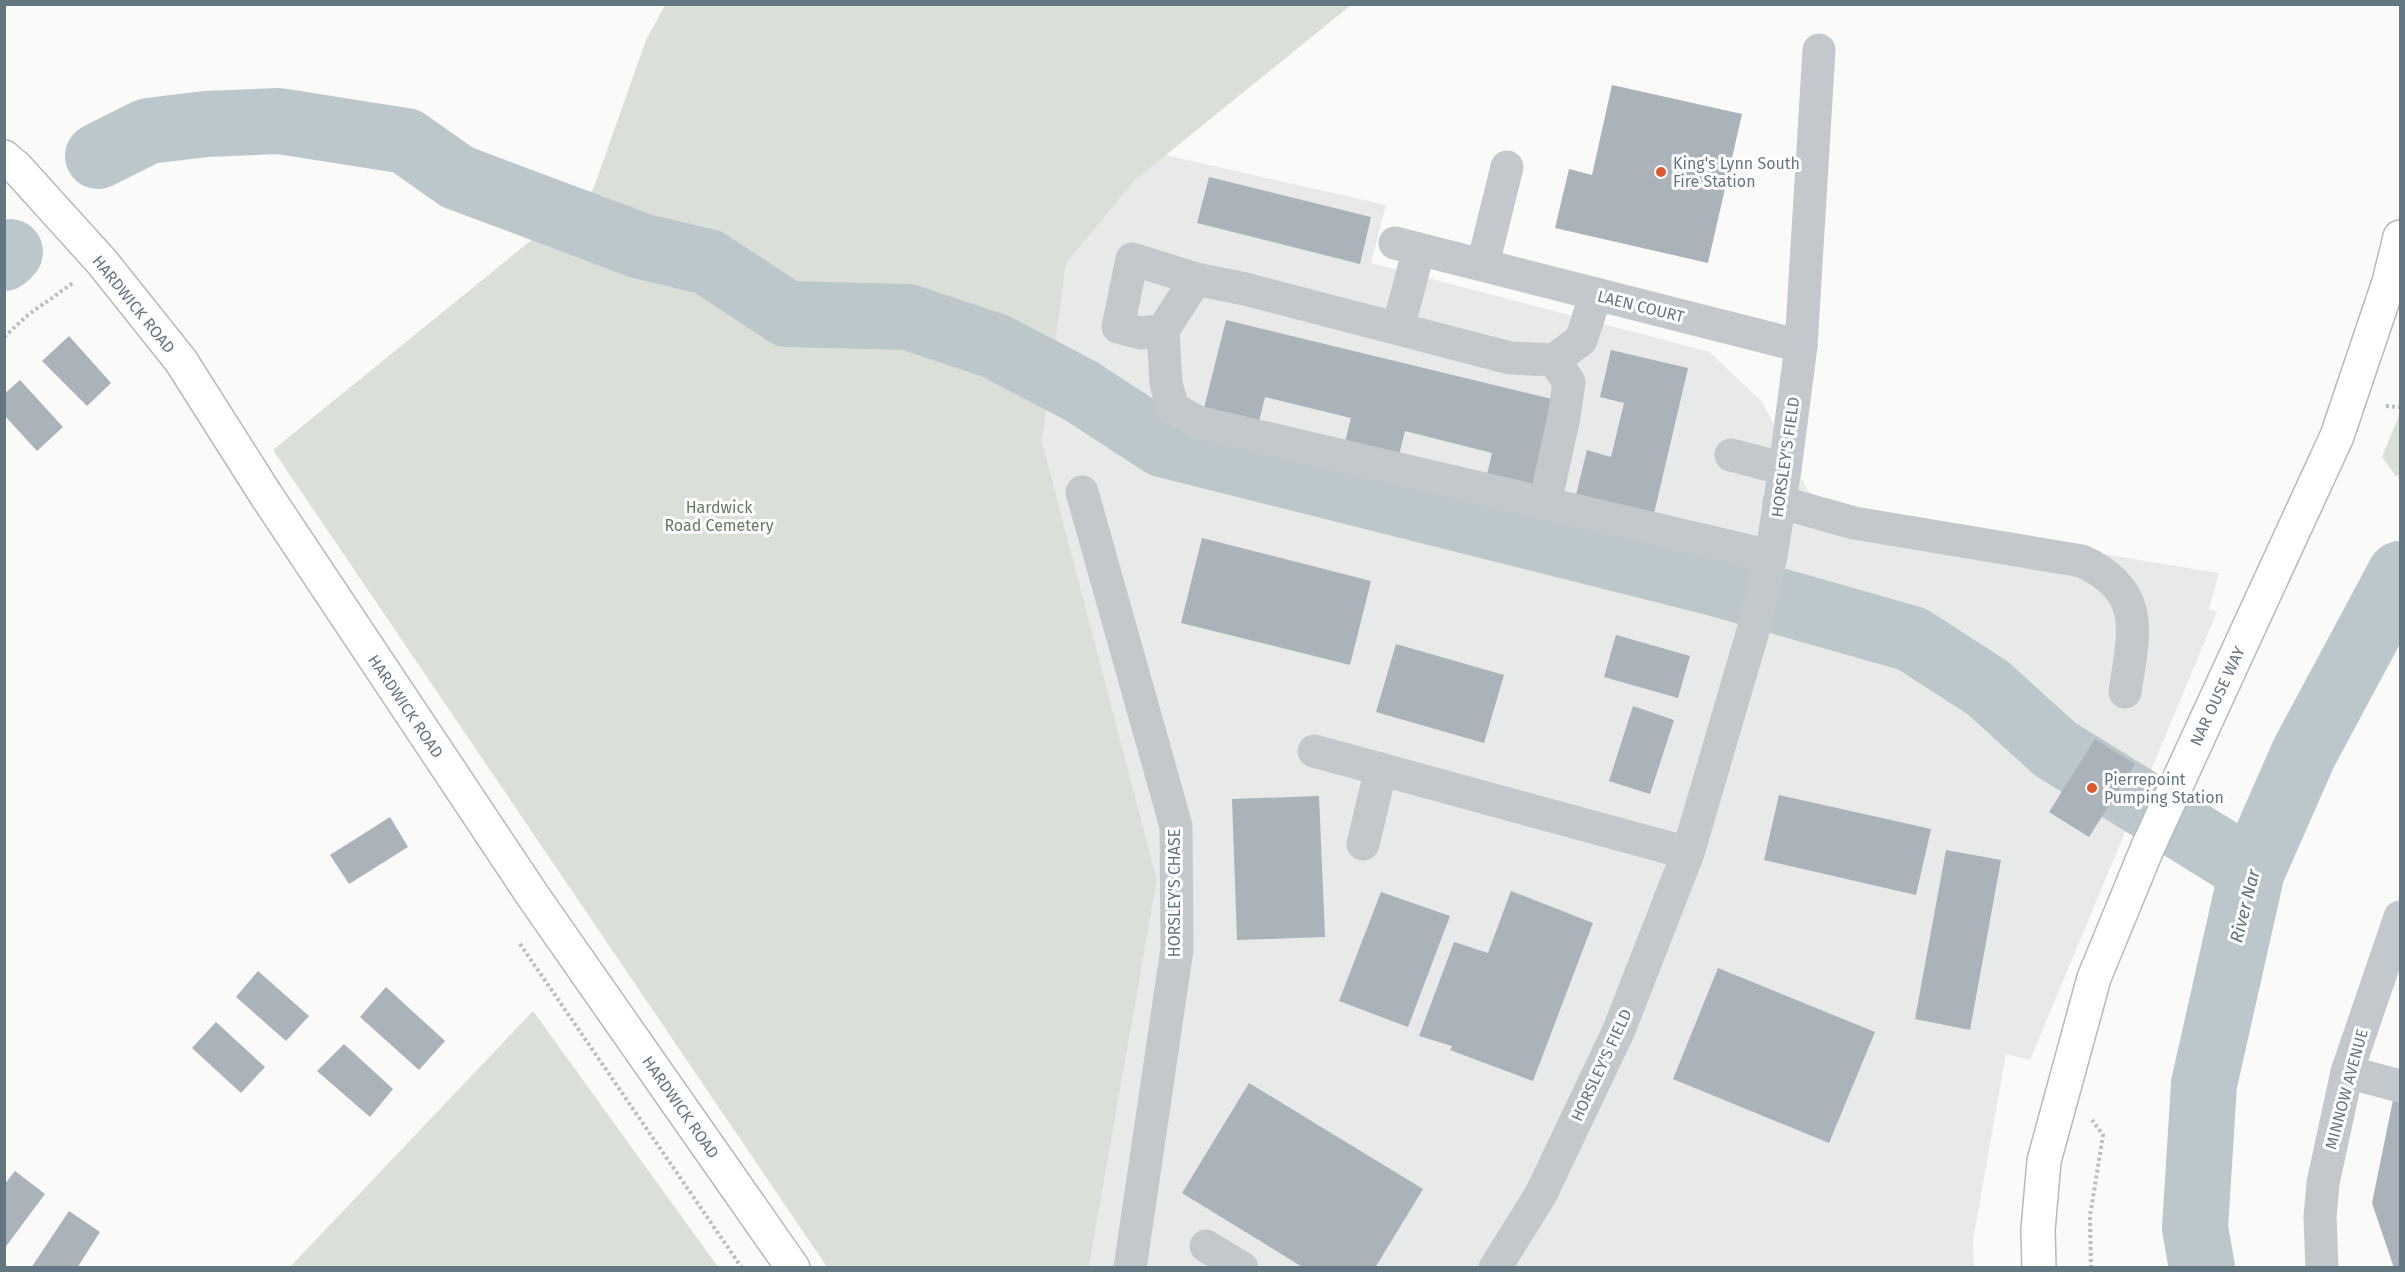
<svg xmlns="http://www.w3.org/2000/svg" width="2405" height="1272" viewBox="0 0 2405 1272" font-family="'Fira Sans',sans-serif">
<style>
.built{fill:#e8e9e9}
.green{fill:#dadfd7}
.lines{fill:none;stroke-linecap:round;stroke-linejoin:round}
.river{stroke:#bbc7cb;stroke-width:66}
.building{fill:#aab3b9}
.major-casing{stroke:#b5babe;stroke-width:36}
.path{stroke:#bbbfc2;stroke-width:4;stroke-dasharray:3 3;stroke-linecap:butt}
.minor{stroke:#c3c8cc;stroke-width:33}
.major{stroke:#fff;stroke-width:33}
.poi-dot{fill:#e4572e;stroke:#fff;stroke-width:2}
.labels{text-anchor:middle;stroke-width:6;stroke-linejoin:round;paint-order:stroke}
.poi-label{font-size:16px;fill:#657683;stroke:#fff;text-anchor:start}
.street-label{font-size:16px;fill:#657683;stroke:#fff}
.park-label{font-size:16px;fill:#687a64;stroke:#fff}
.water-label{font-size:18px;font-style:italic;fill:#60757c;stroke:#fff}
</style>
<rect width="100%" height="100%" fill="#fafaf8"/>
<path class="built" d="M 1165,155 L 1386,205 L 1371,263 L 1710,352 L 1762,402 L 1808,491 L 1837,510 L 2219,573 L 2209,609 L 2217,612 L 2030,1060 L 2006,1054 L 1973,1240 L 1974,1267 L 1089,1267 L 1157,880 L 1042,441 L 1066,264 L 1135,180 Z"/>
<g class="green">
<path d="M 665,5 L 1351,5 L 1135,180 L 1066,264 L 1042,441 L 1157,880 L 1089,1267 L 827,1267 L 273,450 L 593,190 L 646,40 Z"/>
<path d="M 2400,413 L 2400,475 L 2396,476 L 2382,457 Z"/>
<path d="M 533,1011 L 718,1267 L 290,1267 Z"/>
</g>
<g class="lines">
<g class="river">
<path d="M 98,156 L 148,131 L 206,124 L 279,121 L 406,141 L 457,177 L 641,246 L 708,262 L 787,314 L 908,317 L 995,346 L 1081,391 L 1162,444 L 1715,583 L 1912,639 L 1988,688 L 2055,749 L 2252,871"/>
<path d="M 4,258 L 10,252"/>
<path d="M 2202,1268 L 2195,1228 L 2204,1084 L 2252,871 L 2304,753 L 2400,574"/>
</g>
</g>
<g class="building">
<path d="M 1612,85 L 1742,114 L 1708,263 L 1555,228 L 1569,169 L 1592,175 Z"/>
<path d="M 1209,177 L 1371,217 L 1360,264 L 1197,223 Z"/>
<path d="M 1226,320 L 1556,400 L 1534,491 L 1486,479 L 1492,453 L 1405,431 L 1398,459 L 1344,446 L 1351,418 L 1265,397 L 1259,422 L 1204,408 Z"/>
<path d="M 69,336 L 111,383 L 87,406 L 42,361 Z"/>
<path d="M 1611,350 L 1688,368 L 1653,518 L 1575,499 L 1587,450 L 1611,457 L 1624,403 L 1600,397 Z"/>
<path d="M 20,380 L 63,427 L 37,451 L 4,415 L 4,394 Z"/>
<path d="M 1202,538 L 1371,581 L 1350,665 L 1181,623 Z"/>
<path d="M 1616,635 L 1690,656 L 1678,698 L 1604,677 Z"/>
<path d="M 1396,644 L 1504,675 L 1484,743 L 1376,712 Z"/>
<path d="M 1633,706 L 1674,720 L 1650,794 L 1609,781 Z"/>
<path d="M 2095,739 L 2135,764 L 2089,837 L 2049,812 Z"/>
<path d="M 1779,795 L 1931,829 L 1916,895 L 1764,860 Z"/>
<path d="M 1319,796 L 1325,937 L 1237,940 L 1232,799 Z"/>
<path d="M 390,817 L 408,847 L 349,884 L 330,855 Z"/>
<path d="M 1946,850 L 2001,860 L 1970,1030 L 1915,1019 Z"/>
<path d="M 1511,891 L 1593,923 L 1533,1081 L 1450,1050 L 1452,1046 L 1419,1036 L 1454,942 L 1488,953 Z"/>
<path d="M 1381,892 L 1450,916 L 1408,1027 L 1339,1001 Z"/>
<path d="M 1718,968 L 1875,1032 L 1829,1143 L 1673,1079 Z"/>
<path d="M 258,971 L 309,1016 L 286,1041 L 236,997 Z"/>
<path d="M 386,987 L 445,1041 L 419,1070 L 360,1017 Z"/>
<path d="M 216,1022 L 265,1067 L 241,1093 L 192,1048 Z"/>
<path d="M 344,1044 L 393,1089 L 370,1117 L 317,1071 Z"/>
<path d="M 1249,1083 L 1423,1189 L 1375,1268 L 1304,1268 L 1182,1193 Z"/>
<path d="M 2393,1100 L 2400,1102 L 2400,1268 L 2394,1268 L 2372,1203 Z"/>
<path d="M 15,1171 L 45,1194 L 4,1249 L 4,1185 Z"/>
<path d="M 69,1211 L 100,1232 L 77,1268 L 31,1268 Z"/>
</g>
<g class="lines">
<defs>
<g id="major">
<path d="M 4,157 L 16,167 L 102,262 L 181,361 L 266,495 L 533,896 L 793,1268"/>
<path d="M 2039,1268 L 2038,1230 L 2044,1161 L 2094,978 L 2147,849 L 2337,436 L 2389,282 L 2400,237"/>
</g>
</defs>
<use href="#major" class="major-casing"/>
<g class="path">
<path d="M 4,337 L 28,315 L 74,282"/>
<path d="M 2386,406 L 2400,407"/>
<path d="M 520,944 L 742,1268"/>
<path d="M 2091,1268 L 2090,1216 L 2103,1135 L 2092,1120"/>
</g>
<g class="minor">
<path d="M 1395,243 L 1801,346"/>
<path d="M 1483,264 L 1507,167"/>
<path d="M 1196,279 L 1163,330 L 1141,333 L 1118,327 L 1132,259 L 1196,279 L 1245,289 L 1510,358 L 1554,360 L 1581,340 L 1596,294"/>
<path d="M 1398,328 L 1419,249"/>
<path d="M 1163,330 L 1166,384 L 1173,408 L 1197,422 L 1771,556"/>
<path d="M 1731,455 L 1785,469"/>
<path d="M 1082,492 L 1176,826 L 1177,949 L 1130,1268"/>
<path d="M 1779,502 L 1854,523 L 2082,561 C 2147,592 2134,632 2125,692"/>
<path d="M 1545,503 L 1564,417 L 1569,382 L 1554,360"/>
<path d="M 1314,751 L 1688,853"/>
<path d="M 1363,844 L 1381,769"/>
<path d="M 2347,1072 L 2400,1086"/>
<path d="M 1206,1246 L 1242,1268"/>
<path d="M 1495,1268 L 1541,1194 L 1619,1030 L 1688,853 L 1753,631 L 1771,556 L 1785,469 L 1801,346 L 1819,50"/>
<path d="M 2322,1268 L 2320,1217 L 2323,1183 L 2347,1072 L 2400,917"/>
</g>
<use href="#major" class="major"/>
</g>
<g class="poi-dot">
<circle cx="1661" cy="172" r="6"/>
<circle cx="2092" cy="788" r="6"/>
</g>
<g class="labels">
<g class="poi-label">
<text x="1673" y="169">King's Lynn South<tspan x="1673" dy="18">Fire Station</tspan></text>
<text x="2104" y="785">Pierrepoint<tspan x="2104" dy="18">Pumping Station</tspan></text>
</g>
<g class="street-label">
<text transform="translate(134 304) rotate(51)" y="6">HARDWICK ROAD</text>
<text transform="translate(1641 306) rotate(14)" y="6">LAEN COURT</text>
<text transform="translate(1785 457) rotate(-82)" y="6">HORSLEY'S FIELD</text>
<text transform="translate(2217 696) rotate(-65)" y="6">NAR OUSE WAY</text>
<text transform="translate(406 706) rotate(56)" y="6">HARDWICK ROAD</text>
<text transform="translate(1174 893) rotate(-90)" y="6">HORSLEY'S CHASE</text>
<text transform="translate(1601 1065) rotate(-65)" y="6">HORSLEY'S FIELD</text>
<text transform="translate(2346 1089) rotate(-75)" y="6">MINNOW AVENUE</text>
<text transform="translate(681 1107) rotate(55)" y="6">HARDWICK ROAD</text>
</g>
<g class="park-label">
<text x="719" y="513">Hardwick<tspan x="719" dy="18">Road Cemetery</tspan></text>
</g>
<g class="water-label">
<text transform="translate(2245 906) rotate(-76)" y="6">River Nar</text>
</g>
</g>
<rect width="2405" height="1272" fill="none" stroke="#657683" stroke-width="12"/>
</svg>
